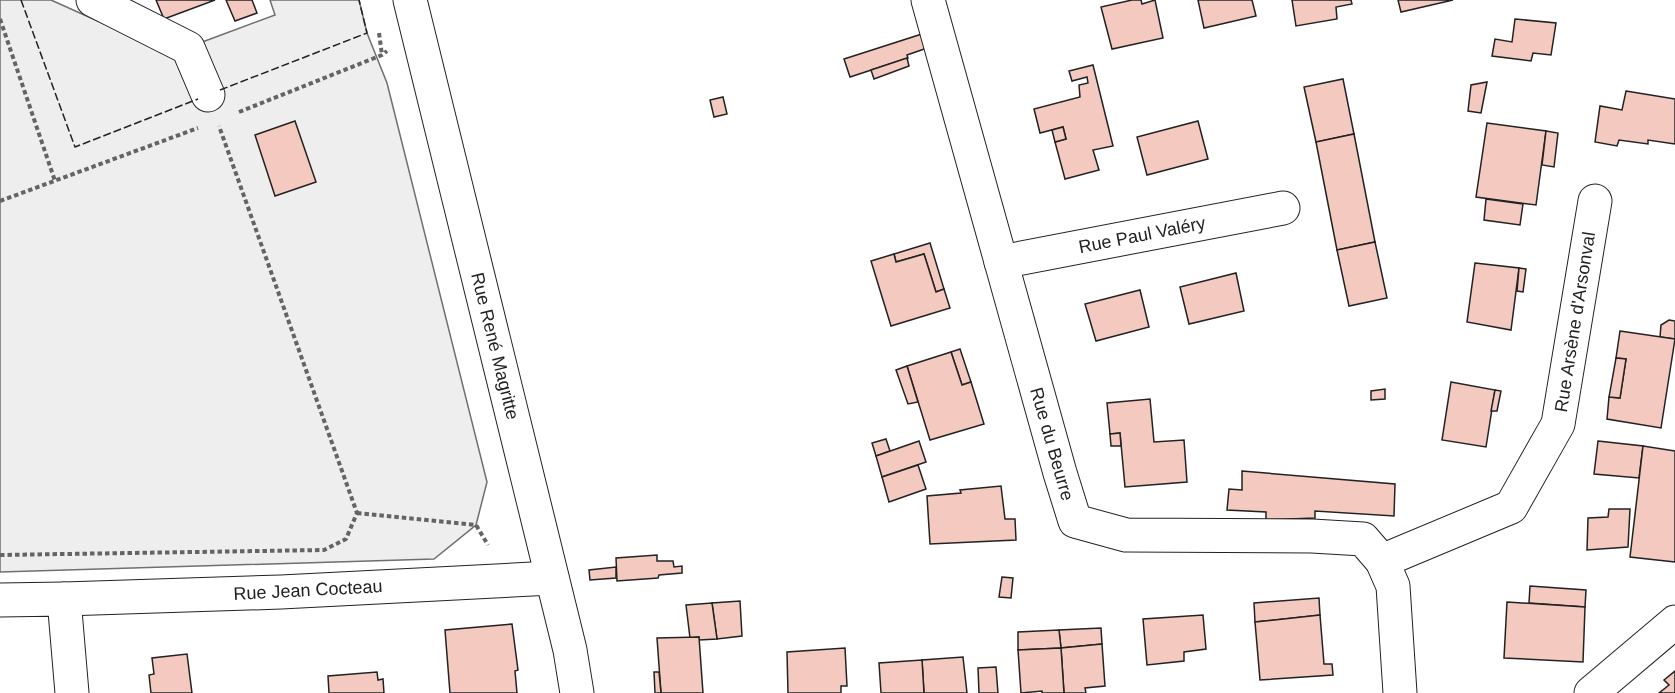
<svg xmlns="http://www.w3.org/2000/svg" width="1675" height="693" viewBox="0 0 1675 693" font-family="Arial,sans-serif">
<style>
.green{fill:#eee;stroke:#6f6f6f;stroke-width:1.5}
.building{fill:#f3c9c0;stroke:#222;stroke-width:1.5}
.lines{fill:none;stroke-linecap:round;stroke-linejoin:round}
.minor-casing{stroke:#222;stroke-width:35}
.path{stroke:#646464;stroke-width:4;stroke-dasharray:4.5 3;stroke-linecap:butt}
.minor{stroke:#fff;stroke-width:33}
.fence{stroke:#222;stroke-width:1.5;stroke-dasharray:8 3;stroke-linecap:butt}
.labels{text-anchor:middle;stroke-width:4.5;stroke-linejoin:round;paint-order:stroke}
.street-label{font-size:18px;fill:#222;stroke:#fff}
</style>
<rect width="100%" height="100%" fill="#fff"/>
<path class="green" d="M 0,0 L 51,0 L 180,58 L 197,44 L 275,15 L 270,0 L 359,0 L 367,33 L 387,83 L 487,482 L 476,525 L 434,559 L 0,572 Z"/>
<g class="building">
<path d="M 156,0 L 215,0 L 164,19 Z"/>
<path d="M 226,0 L 252,0 L 257,13 L 235,21 Z"/>
<path d="M 1132,0 L 1141,0 L 1142,4 L 1155,0 L 1163,38 L 1112,49 L 1101,7 Z"/>
<path d="M 1198,0 L 1252,0 L 1256,16 L 1204,28 Z"/>
<path d="M 1292,0 L 1351,0 L 1352,4 L 1336,7 L 1337,19 L 1296,26 Z"/>
<path d="M 1398,0 L 1453,0 L 1401,12 Z"/>
<path d="M 1515,19 L 1556,23 L 1551,55 L 1533,53 L 1531,61 L 1492,56 L 1495,39 L 1512,42 Z"/>
<path d="M 925,33 L 930,47 L 907,55 L 908,58 L 850,77 L 844,59 Z"/>
<path d="M 907,58 L 909,66 L 874,79 L 871,70 Z"/>
<path d="M 1093,65 L 1113,146 L 1093,150 L 1099,170 L 1065,179 L 1055,142 L 1066,139 L 1063,127 L 1040,133 L 1034,109 L 1080,97 L 1079,85 L 1088,83 L 1087,77 L 1072,81 L 1069,71 Z"/>
<path d="M 1343,79 L 1354,134 L 1316,142 L 1304,87 Z"/>
<path d="M 1487,82 L 1481,113 L 1468,111 L 1471,85 Z"/>
<path d="M 1626,91 L 1675,99 L 1675,144 L 1648,140 L 1648,144 L 1619,140 L 1617,146 L 1595,142 L 1600,106 L 1622,110 Z"/>
<path d="M 723,97 L 727,114 L 714,117 L 710,100 Z"/>
<path d="M 295,121 L 316,182 L 275,196 L 255,135 Z"/>
<path d="M 1198,121 L 1208,159 L 1147,175 L 1137,137 Z"/>
<path d="M 1487,123 L 1546,131 L 1536,205 L 1476,197 Z"/>
<path d="M 1063,127 L 1066,139 L 1055,142 L 1052,130 Z"/>
<path d="M 1546,131 L 1558,133 L 1554,167 L 1542,165 Z"/>
<path d="M 1354,134 L 1375,242 L 1337,250 L 1316,142 Z"/>
<path d="M 1486,199 L 1523,204 L 1520,225 L 1484,220 Z"/>
<path d="M 1375,242 L 1387,298 L 1349,306 L 1337,250 Z"/>
<path d="M 930,243 L 944,289 L 936,292 L 924,254 L 896,262 L 894,254 Z"/>
<path d="M 894,254 L 896,262 L 924,254 L 936,292 L 944,289 L 950,308 L 891,326 L 871,261 Z"/>
<path d="M 1475,263 L 1519,268 L 1511,330 L 1467,322 Z"/>
<path d="M 1519,268 L 1526,269 L 1523,292 L 1517,291 Z"/>
<path d="M 1236,273 L 1244,311 L 1189,324 L 1180,287 Z"/>
<path d="M 1140,290 L 1149,327 L 1096,341 L 1085,304 Z"/>
<path d="M 1669,320 L 1675,321 L 1675,339 L 1660,337 L 1661,325 Z"/>
<path d="M 1620,331 L 1675,339 L 1661,428 L 1607,419 L 1609,397 L 1620,398 L 1626,359 L 1616,358 Z"/>
<path d="M 960,349 L 971,382 L 962,385 L 951,352 Z"/>
<path d="M 951,352 L 962,385 L 971,382 L 984,424 L 930,440 L 907,366 Z"/>
<path d="M 1616,358 L 1626,359 L 1620,398 L 1609,397 Z"/>
<path d="M 907,366 L 918,402 L 908,404 L 896,370 Z"/>
<path d="M 1451,382 L 1495,390 L 1486,447 L 1442,440 Z"/>
<path d="M 1385,389 L 1385,399 L 1371,400 L 1371,391 Z"/>
<path d="M 1495,390 L 1501,391 L 1497,411 L 1491,411 Z"/>
<path d="M 1150,399 L 1154,442 L 1184,440 L 1187,482 L 1125,487 L 1120,433 L 1110,434 L 1107,403 Z"/>
<path d="M 1120,433 L 1121,446 L 1111,446 L 1110,434 Z"/>
<path d="M 886,439 L 890,451 L 876,456 L 872,443 Z"/>
<path d="M 919,441 L 926,462 L 882,477 L 876,456 Z"/>
<path d="M 1598,441 L 1643,446 L 1639,478 L 1594,474 Z"/>
<path d="M 1643,446 L 1675,451 L 1675,562 L 1630,557 Z"/>
<path d="M 918,465 L 926,489 L 889,502 L 882,477 Z"/>
<path d="M 1242,471 L 1395,484 L 1394,516 L 1315,511 L 1315,518 L 1266,520 L 1266,512 L 1227,510 L 1229,489 L 1242,490 Z"/>
<path d="M 1001,486 L 1005,519 L 1015,519 L 1016,540 L 930,544 L 927,496 L 961,493 L 960,490 Z"/>
<path d="M 1609,509 L 1630,509 L 1628,547 L 1587,550 L 1588,518 L 1608,517 Z"/>
<path d="M 657,555 L 657,561 L 673,561 L 674,567 L 682,566 L 682,573 L 659,575 L 658,578 L 617,581 L 616,558 Z"/>
<path d="M 616,567 L 616,578 L 590,580 L 589,570 Z"/>
<path d="M 1002,577 L 1013,578 L 1011,598 L 999,597 Z"/>
<path d="M 1530,586 L 1586,590 L 1585,607 L 1529,603 Z"/>
<path d="M 1319,598 L 1320,615 L 1255,622 L 1254,603 Z"/>
<path d="M 740,601 L 742,636 L 717,639 L 712,603 Z"/>
<path d="M 1507,602 L 1585,607 L 1583,662 L 1504,658 Z"/>
<path d="M 712,603 L 717,639 L 699,640 L 699,637 L 690,638 L 686,605 Z"/>
<path d="M 1203,615 L 1206,649 L 1184,652 L 1184,661 L 1147,665 L 1143,619 Z"/>
<path d="M 1320,615 L 1324,664 L 1332,664 L 1333,675 L 1260,680 L 1255,622 Z"/>
<path d="M 512,624 L 518,670 L 515,671 L 517,693 L 450,693 L 445,630 Z"/>
<path d="M 1101,628 L 1102,644 L 1061,648 L 1059,630 Z"/>
<path d="M 1059,630 L 1061,648 L 1018,650 L 1018,632 Z"/>
<path d="M 699,637 L 703,693 L 661,693 L 657,638 Z"/>
<path d="M 1102,644 L 1105,686 L 1085,688 L 1086,693 L 1064,693 L 1061,648 Z"/>
<path d="M 845,648 L 847,686 L 841,686 L 841,693 L 788,693 L 787,652 Z"/>
<path d="M 1061,648 L 1064,693 L 1042,693 L 1042,691 L 1021,693 L 1018,650 Z"/>
<path d="M 187,654 L 192,693 L 151,693 L 149,675 L 154,674 L 152,658 Z"/>
<path d="M 963,657 L 967,693 L 924,693 L 922,660 Z"/>
<path d="M 922,660 L 924,693 L 881,693 L 879,663 Z"/>
<path d="M 996,667 L 998,693 L 979,693 L 978,668 Z"/>
<path d="M 1675,671 L 1675,693 L 1659,693 L 1669,685 L 1664,680 Z"/>
<path d="M 377,672 L 378,680 L 383,679 L 384,693 L 329,693 L 328,676 Z"/>
<path d="M 654,672 L 659,672 L 661,693 L 655,693 Z"/>
</g>
<g class="lines">
<defs>
<g id="minor">
<path d="M 93,0 L 188,48 L 208,95"/>
<path d="M 410,0 L 570,650 L 577,693"/>
<path d="M 928,0 L 1060,473 L 1075,521 L 1126,535 L 1312,536 L 1363,539 L 1382,561 L 1393,586 L 1400,693"/>
<path d="M 1001,262 L 1283,208"/>
<path d="M 1382,561 L 1511,507 L 1558,424 L 1595,201"/>
<path d="M 64,599 L 281,592 L 552,578"/>
<path d="M 0,600 L 64,599 L 72,693"/>
<path d="M 1591,693 L 1675,622"/>
</g>
</defs>
<use href="#minor" class="minor-casing"/>
<g class="path">
<path d="M 0,19 L 55,181"/>
<path d="M 379,33 L 382,55"/>
<path d="M 239,112 L 382,55 L 387,51"/>
<path d="M 0,201 L 198,128"/>
<path d="M 357,513 L 476,525 L 488,545"/>
<path d="M 0,555 L 324,550 L 346,539 L 357,513 L 219,126"/>
</g>
<use href="#minor" class="minor"/>
<g class="fence">
<path d="M 21,0 L 75,147 L 198,99"/>
<path d="M 220,90 L 367,33 L 359,0"/>
</g>
</g>
<g class="labels">
<g class="street-label">
<text transform="translate(1142 235) rotate(-11)" y="6">Rue Paul Valéry</text>
<text transform="translate(1575 322) rotate(-81)" y="6">Rue Arsène d'Arsonval</text>
<text transform="translate(495 346) rotate(76)" y="6">Rue René Magritte</text>
<text transform="translate(1052 444) rotate(74)" y="6">Rue du Beurre</text>
<text transform="translate(308 590) rotate(-3)" y="6">Rue Jean Cocteau</text>
</g>
</g>
</svg>
